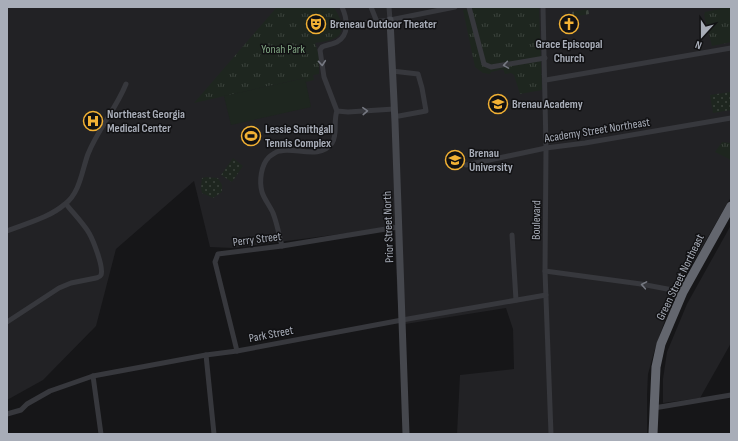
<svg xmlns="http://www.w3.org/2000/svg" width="738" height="441" viewBox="0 0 738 441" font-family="'Sofia Sans Condensed',sans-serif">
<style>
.built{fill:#222225}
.grass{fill:url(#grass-tufts)}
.cemetery{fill:url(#cemetery-stones)}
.garden{fill:url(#garden-dots)}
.pitch{fill:#1e261f}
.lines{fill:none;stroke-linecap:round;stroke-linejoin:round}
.street{stroke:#37383d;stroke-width:5}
.secondary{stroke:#45474d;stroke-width:7}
.highway{stroke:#63666e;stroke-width:9}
.oneway{stroke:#757881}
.labels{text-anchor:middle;stroke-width:3;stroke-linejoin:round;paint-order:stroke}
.poi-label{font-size:12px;font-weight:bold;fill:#a8adb8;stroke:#111113;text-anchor:start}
.park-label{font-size:12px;fill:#7fa381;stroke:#111113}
.street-label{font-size:12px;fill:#a8adb8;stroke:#111113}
</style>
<defs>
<pattern id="grass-tufts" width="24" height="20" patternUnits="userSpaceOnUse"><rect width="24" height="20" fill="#1e261f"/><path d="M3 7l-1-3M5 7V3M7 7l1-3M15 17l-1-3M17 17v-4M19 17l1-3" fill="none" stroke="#3c433d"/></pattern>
<pattern id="cemetery-stones" width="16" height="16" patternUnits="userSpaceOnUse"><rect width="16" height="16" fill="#1e261f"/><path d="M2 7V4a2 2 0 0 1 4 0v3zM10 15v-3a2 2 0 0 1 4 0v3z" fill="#3c433d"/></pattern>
<pattern id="garden-dots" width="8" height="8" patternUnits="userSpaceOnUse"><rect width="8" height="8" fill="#1e261f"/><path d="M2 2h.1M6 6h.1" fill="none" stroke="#3c433d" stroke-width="1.8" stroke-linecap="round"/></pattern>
</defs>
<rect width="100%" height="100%" fill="#161618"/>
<g class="built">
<path d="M 7,7 L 731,7 L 731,197 L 690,268 L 667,314 L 654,352 L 648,374 L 647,395 L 647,434 L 457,434 L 460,375 L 514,369 L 513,329 L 506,308 L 399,325 L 394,227 L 233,248 L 210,247 L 194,181 L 116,249 L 96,326 L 43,380 L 7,400 Z"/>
<path d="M 731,225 L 731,343 L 700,398 L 663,403 L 663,379 L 667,352 L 687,304 Z"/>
</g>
<g class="grass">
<path d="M 277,7 L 333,7 C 339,14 347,30 337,37 C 331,41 321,42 315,43 L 319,55 L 319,74 L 313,75 L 314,80 L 306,82 L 304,78 L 194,103 Z"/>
<path d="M 477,7 L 539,7 L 542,90 L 520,94 L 514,75 L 511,73 L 505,74 L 503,69 L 491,72 L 490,74 L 483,73 L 475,67 L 463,10 Z"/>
<path d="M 722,7 L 731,7 L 731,42 L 712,46 L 704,15 L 705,12 L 719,9 Z"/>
<path d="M 722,142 L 731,143 L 731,160 L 715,152 Z"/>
</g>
<path class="cemetery" d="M 588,9 L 589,14 L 573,17 L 572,12 Z"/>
<g class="garden">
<path d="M 730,92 L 731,110 L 713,113 L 710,95 Z"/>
<path d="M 233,158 L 243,166 L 232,182 L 221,175 Z"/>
<path d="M 206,177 L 218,178 L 222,185 L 222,192 L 213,198 L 202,193 L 201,188 L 202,178 Z"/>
</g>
<path class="pitch" d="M 305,78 L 311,107 L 231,125 L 224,96 Z"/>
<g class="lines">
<g class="street">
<path d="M 371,7 L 377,22"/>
<path d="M 389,7 L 390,20"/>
<path d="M 469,7 L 484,64 L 491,67 L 545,58"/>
<path d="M 543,7 L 546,148 L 545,271 L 551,434"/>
<path d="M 347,25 L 390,20 L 455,7"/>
<path d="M 392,71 L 418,74 L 422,88 L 426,111 L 399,116 L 395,116"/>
<path d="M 546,80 L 731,48"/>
<path d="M 337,111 L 348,112 L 394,109"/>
<path d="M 466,165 L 546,148 L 585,143 L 731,118"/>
<path d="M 7,231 C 27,223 49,218 65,204 C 80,193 82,170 88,154 C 98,129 116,109 126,84"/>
<path d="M 512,235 L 516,300"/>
<path d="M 282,246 C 279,235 277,223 273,213 C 270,206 264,199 262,192 C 259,181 261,165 269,157 C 272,155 276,151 280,151 C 295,147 320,160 332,143 C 338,134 333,121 337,111 L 324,77 L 320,50 L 322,47 C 326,45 333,44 337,42 C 350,35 347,18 342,7"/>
<path d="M 545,271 L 641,284 L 683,292"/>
<path d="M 7,322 L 59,288 L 71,283 L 96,278 C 99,277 100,277 101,275 C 104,267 93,240 89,233 C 83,223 73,213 66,204"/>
<path d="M 237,351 L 215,262 L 218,254 L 282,246 L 398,227"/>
<path d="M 206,355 L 214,434"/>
<path d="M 93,376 L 101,434"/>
<path d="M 654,408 L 731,395"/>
<path d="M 7,414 L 21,410 L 27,404 L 50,391 L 93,376 L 206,355 L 237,351 L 402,320 L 546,295"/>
</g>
<path class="secondary" d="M 390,20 L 395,122 L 406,434"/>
<path class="highway" d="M 653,434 L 656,367 L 661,344 L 683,292 L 731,206"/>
</g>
<defs><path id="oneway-chevron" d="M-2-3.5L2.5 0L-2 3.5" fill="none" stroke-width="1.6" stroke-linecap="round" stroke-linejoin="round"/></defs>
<g class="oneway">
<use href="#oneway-chevron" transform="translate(322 63) rotate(85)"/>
<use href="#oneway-chevron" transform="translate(506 65) rotate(171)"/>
<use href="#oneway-chevron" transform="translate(365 111) rotate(-3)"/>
<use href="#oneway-chevron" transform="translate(644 285) rotate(-170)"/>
</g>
<defs>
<symbol id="theatre-ring" viewBox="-11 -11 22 22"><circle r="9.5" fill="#111113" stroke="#f2b134" stroke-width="1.5"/><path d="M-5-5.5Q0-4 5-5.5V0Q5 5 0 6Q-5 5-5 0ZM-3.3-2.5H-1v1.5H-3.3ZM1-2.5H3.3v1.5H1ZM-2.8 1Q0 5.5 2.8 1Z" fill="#f2b134"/></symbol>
<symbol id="church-ring" viewBox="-11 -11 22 22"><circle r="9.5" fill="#111113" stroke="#f2b134" stroke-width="1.5"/><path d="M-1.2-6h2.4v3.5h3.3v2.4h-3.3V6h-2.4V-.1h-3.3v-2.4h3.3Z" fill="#f2b134"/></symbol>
<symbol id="school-ring" viewBox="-11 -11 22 22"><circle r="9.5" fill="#111113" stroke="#f2b134" stroke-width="1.5"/><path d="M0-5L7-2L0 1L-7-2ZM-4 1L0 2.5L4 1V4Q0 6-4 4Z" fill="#f2b134"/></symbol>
<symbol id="hospital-ring" viewBox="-11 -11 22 22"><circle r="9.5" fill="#111113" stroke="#f2b134" stroke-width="1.5"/><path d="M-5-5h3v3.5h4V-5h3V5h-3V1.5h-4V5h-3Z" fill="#f2b134"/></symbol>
<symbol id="stadium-ring" viewBox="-11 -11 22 22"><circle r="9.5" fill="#111113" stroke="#f2b134" stroke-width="1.5"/><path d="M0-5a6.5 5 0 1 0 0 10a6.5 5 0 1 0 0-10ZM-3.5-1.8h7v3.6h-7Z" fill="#f2b134"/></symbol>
<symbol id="university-ring" viewBox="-11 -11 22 22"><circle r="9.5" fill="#111113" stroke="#f2b134" stroke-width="1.5"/><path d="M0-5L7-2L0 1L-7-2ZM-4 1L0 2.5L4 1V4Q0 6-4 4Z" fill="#f2b134"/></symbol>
</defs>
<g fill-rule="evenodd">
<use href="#theatre-ring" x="305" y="13" width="22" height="22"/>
<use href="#church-ring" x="558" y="13" width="22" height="22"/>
<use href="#school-ring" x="487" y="93" width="22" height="22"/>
<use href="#hospital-ring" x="82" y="110" width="22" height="22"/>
<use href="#stadium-ring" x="240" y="125" width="22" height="22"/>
<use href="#university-ring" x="444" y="149" width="22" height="22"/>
</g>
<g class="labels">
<g class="poi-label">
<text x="330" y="28">Breneau Outdoor Theater</text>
<text x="569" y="48" text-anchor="middle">Grace Episcopal<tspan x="569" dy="14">Church</tspan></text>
<text x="512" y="108">Brenau Academy</text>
<text x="107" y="118">Northeast Georgia<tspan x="107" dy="14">Medical Center</tspan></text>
<text x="265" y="133">Lessie Smithgall<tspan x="265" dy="14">Tennis Complex</tspan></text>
<text x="469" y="157">Brenau<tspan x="469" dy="14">University</tspan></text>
</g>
<g class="park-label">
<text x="283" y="53">Yonah Park</text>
</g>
<g class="street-label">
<text transform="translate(597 130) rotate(-9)" y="4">Academy Street Northeast</text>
<text transform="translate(536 220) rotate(-89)" y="4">Boulevard</text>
<text transform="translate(388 227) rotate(-92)" y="4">Prior Street North</text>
<text transform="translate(257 239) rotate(-7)" y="4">Perry Street</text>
<text transform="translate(680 277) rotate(-64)" y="4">Green Street Northeast</text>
<text transform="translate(271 334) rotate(-11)" y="4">Park Street</text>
</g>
</g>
<rect width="738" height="441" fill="none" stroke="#a8adb8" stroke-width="16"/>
<g transform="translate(702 36) rotate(201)" stroke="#111113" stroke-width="3" paint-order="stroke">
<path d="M0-3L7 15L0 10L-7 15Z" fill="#a8adb8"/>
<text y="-6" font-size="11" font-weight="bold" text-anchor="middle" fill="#a8adb8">N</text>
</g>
</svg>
